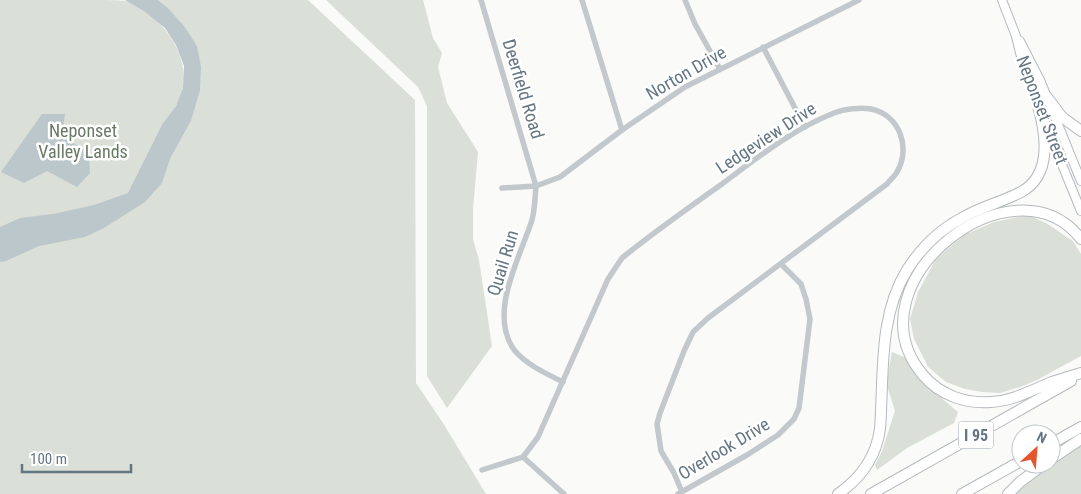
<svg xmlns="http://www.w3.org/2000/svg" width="1081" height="494" viewBox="0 0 1081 494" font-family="'Roboto Condensed',sans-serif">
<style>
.green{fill:#dadfd7}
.water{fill:#bbc7cb}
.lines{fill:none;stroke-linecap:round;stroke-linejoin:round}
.secondary-casing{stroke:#b3babf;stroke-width:10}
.motorway-casing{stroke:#b4b9bd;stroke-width:12}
.minor{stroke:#c3c8cc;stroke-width:5.5}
.secondary{stroke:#fff;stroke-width:8}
.motorway{stroke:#fff;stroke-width:10}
.labels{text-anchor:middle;stroke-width:5;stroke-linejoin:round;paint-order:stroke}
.shield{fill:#fff;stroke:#939fa8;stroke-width:1}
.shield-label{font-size:16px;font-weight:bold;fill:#657683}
.street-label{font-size:18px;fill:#657683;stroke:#fff}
.park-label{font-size:18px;fill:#687a64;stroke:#fff}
</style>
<rect width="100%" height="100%" fill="#fafaf8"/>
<g class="green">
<path d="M 0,0 C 32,0 64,0 96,0 C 105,0 118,0 126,1 C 159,13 189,51 183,87 C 181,101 172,112 163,123 L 170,159 L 191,121 L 197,46 L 185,27 L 168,8 L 158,0 L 308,0 L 415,100 L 416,383 L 443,423 L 486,494 L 0,494 Z"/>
<path d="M 326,0 L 423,0 L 433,38 L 442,53 L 438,67 L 447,103 L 478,152 L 473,209 L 473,239 L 479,260 L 492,346 L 447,408 L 427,376 L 427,106 L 418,87 Z"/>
<path d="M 1028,215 L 1046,223 L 1073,241 L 1081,254 L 1081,356 L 1037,380 L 1020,387 L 1000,393 L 982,392 L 965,389 L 946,382 L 928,367 L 914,339 L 910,319 L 918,292 L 936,259 L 964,235 L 994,222 Z"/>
<path d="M 892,352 L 904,357 L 934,392 L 958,412 L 954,423 L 907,448 L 877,470 L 875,465 L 882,451 L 895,411 L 888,389 L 887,379 Z"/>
<path d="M 1081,442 L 1081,494 L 1015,494 L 1020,487 Z"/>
</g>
<g class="water">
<path d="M 125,0 L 158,0 L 168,8 L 185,27 L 197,46 L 201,67 L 200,90 L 191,121 L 170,159 L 162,183 L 145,202 L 104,228 L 85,237 L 39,246 L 6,261 L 0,262 L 0,227 L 20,218 L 53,214 L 94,205 L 128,193 L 163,123 L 176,106 L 183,88 L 184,66 L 176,45 L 165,28 L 144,11 Z"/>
<path d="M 42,114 L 65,114 L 62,135 L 89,154 L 90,173 L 77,187 L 47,171 L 24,183 L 1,172 Z"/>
</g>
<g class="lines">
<defs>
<g id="secondary">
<path d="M 1002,0 L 1016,36 L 1023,65 L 1039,107"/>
<path d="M 1020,41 L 1040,80 L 1081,181"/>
<path d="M 1045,123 L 1081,211"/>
</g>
<g id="motorway">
<path d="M 1047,97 L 1062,117 L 1081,131"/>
<path d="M 1081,239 C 1013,152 846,284 923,375 C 940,395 965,404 991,402 C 1013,401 1032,390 1052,382 C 1061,379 1071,376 1081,373"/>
<path d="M 1051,444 L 1081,427"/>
<path d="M 1051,459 L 1081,439"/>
<path d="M 838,494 C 861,478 876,458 880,429 C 884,376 878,317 907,270 C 921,248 939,230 962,218 C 980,207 1002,202 1021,192 C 1053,175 1046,132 1037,103"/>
<path d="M 871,494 L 1071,381"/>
<path d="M 962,494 L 1021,461"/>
<path d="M 1008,494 L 1020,482 L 1044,464"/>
</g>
</defs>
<use href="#secondary" class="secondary-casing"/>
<use href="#motorway" class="motorway-casing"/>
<g class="minor">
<path d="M 481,0 L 536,186 C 535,197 535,209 532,220 C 520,258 487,314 515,351 C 527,365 547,374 563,382"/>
<path d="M 582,0 L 622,130"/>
<path d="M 685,0 L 695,24 L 720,69"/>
<path d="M 763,47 L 805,127"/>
<path d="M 502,188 L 536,186 L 560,177 L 622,130 L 685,87 L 859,0"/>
<path d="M 523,457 L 538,437 L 608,279 L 622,258 C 654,232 688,208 722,184 C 757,158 793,129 834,113 C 844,109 861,107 871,109 C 900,115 911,148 897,172 C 895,176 890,180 887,184 L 708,318 L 693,332 L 684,351 L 660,413 L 657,424 L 661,451 L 674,473 L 682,492"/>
<path d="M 482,470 L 523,457 L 564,494"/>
<path d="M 678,494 L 747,455 L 778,435 L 794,419 L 799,408 L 810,319 L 806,299 L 801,284 L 781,264"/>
</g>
<use href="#secondary" class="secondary"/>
<use href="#motorway" class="motorway"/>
</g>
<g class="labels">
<rect class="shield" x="958.5" y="421.5" width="35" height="27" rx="4"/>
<g class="shield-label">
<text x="976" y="441">I 95</text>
</g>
<g class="street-label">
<text transform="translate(686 73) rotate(-30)" y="6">Norton Drive</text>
<text transform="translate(523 89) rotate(73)" y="6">Deerfield Road</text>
<text transform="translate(1042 110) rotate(69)" y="6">Neponset Street</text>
<text transform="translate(766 138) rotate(-33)" y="6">Ledgeview Drive</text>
<text transform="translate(503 263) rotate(-73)" y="6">Quail Run</text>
<text transform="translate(724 449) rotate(-31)" y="6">Overlook Drive</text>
</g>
<g class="park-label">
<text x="83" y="137">Neponset<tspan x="83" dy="21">Valley Lands</tspan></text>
</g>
</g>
<g transform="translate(1036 449) rotate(26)"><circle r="24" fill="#ffffff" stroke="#c1c8cd"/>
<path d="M0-4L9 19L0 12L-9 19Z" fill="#e4572e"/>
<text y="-8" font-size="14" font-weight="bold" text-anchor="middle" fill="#657683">N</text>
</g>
<path d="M22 464v8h109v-8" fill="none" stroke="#657683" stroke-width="2.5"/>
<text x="30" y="464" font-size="15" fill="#657683" stroke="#ffffff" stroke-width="4" paint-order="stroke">100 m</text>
</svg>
